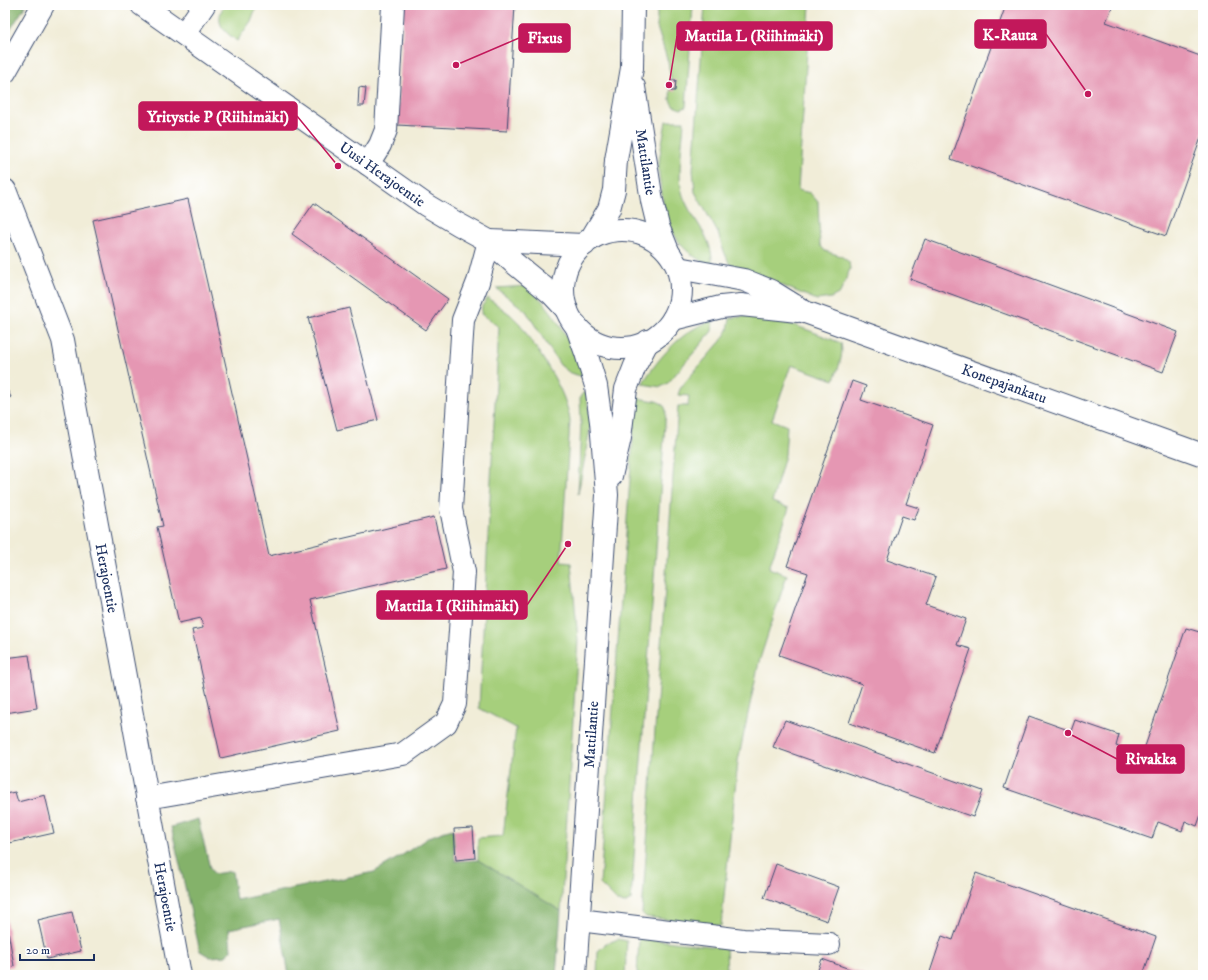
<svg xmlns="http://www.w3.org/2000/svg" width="1208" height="980" viewBox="0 0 1208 980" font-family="'IM FELL DW Pica',serif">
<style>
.green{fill:#a6cf7b;stroke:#607f6c}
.forest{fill:#84b26b;stroke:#507064}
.building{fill:#e597b3}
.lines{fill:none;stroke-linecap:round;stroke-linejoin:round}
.minor-casing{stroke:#3b4c70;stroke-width:24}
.minor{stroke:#fff;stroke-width:22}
.labels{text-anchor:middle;stroke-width:4;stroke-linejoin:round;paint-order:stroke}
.street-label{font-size:15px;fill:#1b2f5e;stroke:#fff}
.leader{fill:none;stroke:#c2185b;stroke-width:1.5}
.callout-dot{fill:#c2185b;stroke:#fff;stroke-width:1.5}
.callout{fill:#c2185b;stroke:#c2185b;stroke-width:1.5}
.callout-label{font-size:16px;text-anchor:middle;font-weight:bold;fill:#fff}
</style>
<rect width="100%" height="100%" fill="#fff"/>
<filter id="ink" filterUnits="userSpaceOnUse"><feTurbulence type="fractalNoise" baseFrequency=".025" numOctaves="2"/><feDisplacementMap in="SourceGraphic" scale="8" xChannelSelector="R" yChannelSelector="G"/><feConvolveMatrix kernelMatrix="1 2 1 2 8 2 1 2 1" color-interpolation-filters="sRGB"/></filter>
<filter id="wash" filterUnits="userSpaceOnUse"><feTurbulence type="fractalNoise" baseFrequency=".012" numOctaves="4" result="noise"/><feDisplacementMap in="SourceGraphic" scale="16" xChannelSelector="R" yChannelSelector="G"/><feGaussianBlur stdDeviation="0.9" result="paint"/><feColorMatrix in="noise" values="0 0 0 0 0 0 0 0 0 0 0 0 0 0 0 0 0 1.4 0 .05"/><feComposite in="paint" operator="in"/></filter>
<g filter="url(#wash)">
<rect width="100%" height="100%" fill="#f1edd8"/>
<g class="green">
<path d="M 224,5 L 257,5 L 251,21 L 237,41 C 223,30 214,24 224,5 Z"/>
<path d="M 657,5 L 693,5 L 686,107 L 681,109 L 673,106 L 670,100 L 671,79 L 668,62 L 657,27 Z"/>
<path d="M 705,5 L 810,5 L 798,190 L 810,193 L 818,202 L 820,245 L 825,251 L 841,256 L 849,262 L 850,269 L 840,293 L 831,298 L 817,300 L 755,274 L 733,268 L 729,263 L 723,249 L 718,233 L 695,192 L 693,170 Z"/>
<path d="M 666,121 L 684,121 C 683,142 677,173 682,192 C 689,219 714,234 712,266 C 677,252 665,225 661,188 C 660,181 658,172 659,164 C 660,150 664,135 666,121 Z"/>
<path d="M 526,286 C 556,309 570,343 584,377 L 570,373 L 560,365 L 526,311 L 496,288 Z"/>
<path d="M 488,298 L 511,315 L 520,324 C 538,352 566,388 570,421 L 561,562 L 571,563 L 578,640 L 561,911 L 478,860 L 478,838 L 503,836 L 516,728 L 479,708 L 499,327 L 481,314 L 482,306 Z"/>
<path d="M 749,316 C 782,318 810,331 841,343 C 844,356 838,368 834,380 L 791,365 L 772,420 L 787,426 L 785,455 L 772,502 L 789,508 L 769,568 L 787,575 L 759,662 L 738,761 L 721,926 L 646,917 L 642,913 L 678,406 L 688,406 L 689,396 L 678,395 L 680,389 L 686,381 L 721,341 L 728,330 L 730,318 Z"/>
<path d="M 713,320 L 712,331 L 668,383 L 661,387 L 642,384 C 660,356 681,331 713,320 Z"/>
<path d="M 586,392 L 591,424 L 578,494 L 581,421 L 580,397 L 583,393 Z"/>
<path d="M 636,398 L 656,401 L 663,404 L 666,410 L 631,900 L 626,903 L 618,902 L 600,884 Z"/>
<path d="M 639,938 L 726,948 L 727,975 L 637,975 Z"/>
<path d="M 618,939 L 627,941 L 625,975 L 597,975 L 598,951 L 606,944 Z"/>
</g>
<g class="forest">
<path d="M 5,5 L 26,5 L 5,38 Z"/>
<path d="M 198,819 L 210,868 L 214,874 L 232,871 L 236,900 L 374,872 L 401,856 L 429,837 L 445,831 L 453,829 L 455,861 L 478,860 L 561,911 L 556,975 L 289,975 L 279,919 L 229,929 L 231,950 L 226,956 L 210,957 L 200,951 L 171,827 Z"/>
</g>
<g id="blocks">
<g class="building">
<path d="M 404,5 L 515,5 L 507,131 L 397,125 Z"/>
<path d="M 1006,5 L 1057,5 L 1061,6 L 1061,5 L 1113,5 L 1106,22 L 1203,57 L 1203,132 L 1166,236 L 951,159 Z"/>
<path d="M 671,80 L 676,80 L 675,91 L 671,91 Z"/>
<path d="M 359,87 L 366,88 L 364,106 L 358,106 Z"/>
<path d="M 188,199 L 269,556 L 434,517 L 446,569 L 310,600 L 340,731 L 221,758 L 192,630 L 203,628 L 201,618 L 179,623 L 157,527 L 163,526 L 93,220 Z"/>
<path d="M 314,203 L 448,299 L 426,330 L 292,234 Z"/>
<path d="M 925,239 L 1178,332 L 1163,372 L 910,279 Z"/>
<path d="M 349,308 L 378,420 L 337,430 L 308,318 Z"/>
<path d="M 852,381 L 866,386 L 861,400 L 933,425 L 906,504 L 919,508 L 914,520 L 902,516 L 887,560 L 936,577 L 926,605 L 966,619 L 957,645 L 971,649 L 935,753 L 849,723 L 862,684 L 779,655 L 808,573 L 787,566 Z"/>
<path d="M 5,386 L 11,397 L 5,400 Z"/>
<path d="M 1186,628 L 1203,633 L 1203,809 L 1197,826 L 1185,821 L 1182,831 L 1158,822 L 1152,839 L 1004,788 L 1029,716 L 1071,731 L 1075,720 L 1119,735 L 1116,746 L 1142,755 Z"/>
<path d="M 29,655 L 37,708 L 5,713 L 5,658 Z"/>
<path d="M 785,720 L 983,791 L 973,817 L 773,747 Z"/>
<path d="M 15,792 L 18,802 L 45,795 L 54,833 L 5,844 L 5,794 Z"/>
<path d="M 473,828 L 475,858 L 456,860 L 454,829 Z"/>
<path d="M 776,864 L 839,887 L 827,921 L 764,898 Z"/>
<path d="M 976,873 L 1156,937 L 1143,975 L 929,975 L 942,936 L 953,940 Z"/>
<path d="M 72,912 L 81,951 L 47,959 L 38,920 Z"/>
<path d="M 6,919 L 14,966 L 5,968 L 5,920 Z"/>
<path d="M 822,959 L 866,975 L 816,975 Z"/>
</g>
</g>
</g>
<g filter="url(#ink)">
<use href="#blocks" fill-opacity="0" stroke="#3b4c70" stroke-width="1"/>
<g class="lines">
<defs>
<g id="minor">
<path id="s1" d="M 142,5 L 426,205 L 458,224 L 489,241 L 514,263 L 552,294 L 567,310"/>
<path d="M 184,34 L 204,5"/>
<path d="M 5,72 L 43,5"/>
<path id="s2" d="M 634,87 L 652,201 L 658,226 L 668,251"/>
<path d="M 368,164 L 380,145 L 386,130 L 393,5"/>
<path id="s3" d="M 5,190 L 63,340 L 180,975"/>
<circle cx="622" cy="289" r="59"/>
<path d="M 591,239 L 609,209 L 614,190 L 616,160 L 632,68 L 633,5"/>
<path d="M 489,241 L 584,245"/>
<path id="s4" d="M 678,268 L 744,280 L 771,291 L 805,312 L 1203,455"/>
<path d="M 673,319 L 721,307 L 741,305 L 798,311"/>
<path d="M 611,476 L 620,438 L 626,389 L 635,366 L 648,341"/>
<path d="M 147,798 L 403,754 L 446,723 L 455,704 L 464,572 L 451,509 L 463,320 L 478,282 L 489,241"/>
<path d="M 579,920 L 743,940 L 829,944"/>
<path id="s5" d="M 575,975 L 607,495 L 601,422 L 596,386 L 586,353 L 576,325"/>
</g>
</defs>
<use href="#minor" class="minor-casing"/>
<use href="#minor" class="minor"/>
</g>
</g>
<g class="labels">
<g class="street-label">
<text dy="5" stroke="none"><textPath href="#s2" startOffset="76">Mattilantie</textPath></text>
<text dy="5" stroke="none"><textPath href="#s1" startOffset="294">Uusi Herajoentie</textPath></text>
<text dy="5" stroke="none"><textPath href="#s4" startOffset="348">Konepajankatu</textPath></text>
<text dy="5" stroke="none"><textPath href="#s3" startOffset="403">Herajoentie</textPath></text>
<text dy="5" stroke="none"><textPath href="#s5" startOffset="241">Mattilantie</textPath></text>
<text dy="5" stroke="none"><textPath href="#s3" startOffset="727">Herajoentie</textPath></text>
</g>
</g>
<path class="leader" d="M1088 94L1046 34M669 85L677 36M456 65L519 38M338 166L297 116M568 544L527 605M1068 733L1117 759"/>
<g class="callout-dot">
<circle cx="1088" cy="94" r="4"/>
<circle cx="669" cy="85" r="4"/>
<circle cx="456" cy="65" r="4"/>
<circle cx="338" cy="166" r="4"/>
<circle cx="568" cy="544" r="4"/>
<circle cx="1068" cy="733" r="4"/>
</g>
<g class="callout">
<rect x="975" y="20" width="71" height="28" rx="4"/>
<rect x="677" y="22" width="155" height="28" rx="4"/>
<rect x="519" y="24" width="51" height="28" rx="4"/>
<rect x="139" y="102" width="158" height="28" rx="4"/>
<rect x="377" y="591" width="150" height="28" rx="4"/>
<rect x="1117" y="745" width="67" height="28" rx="4"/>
</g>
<g class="callout-label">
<text x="1010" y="40">K-Rauta</text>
<text x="754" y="41">Mattila L (Riihimäki)</text>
<text x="545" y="43">Fixus</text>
<text x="218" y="122">Yritystie P (Riihimäki)</text>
<text x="452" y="611">Mattila I (Riihimäki)</text>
<text x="1151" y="764">Rivakka</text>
</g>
<rect width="1208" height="980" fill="none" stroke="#fff" stroke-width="20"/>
<path d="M20 954v6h74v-6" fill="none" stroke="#1b2f5e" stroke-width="2"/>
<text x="26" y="954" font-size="12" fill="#1b2f5e" stroke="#ffffff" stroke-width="3" paint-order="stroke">20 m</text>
</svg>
